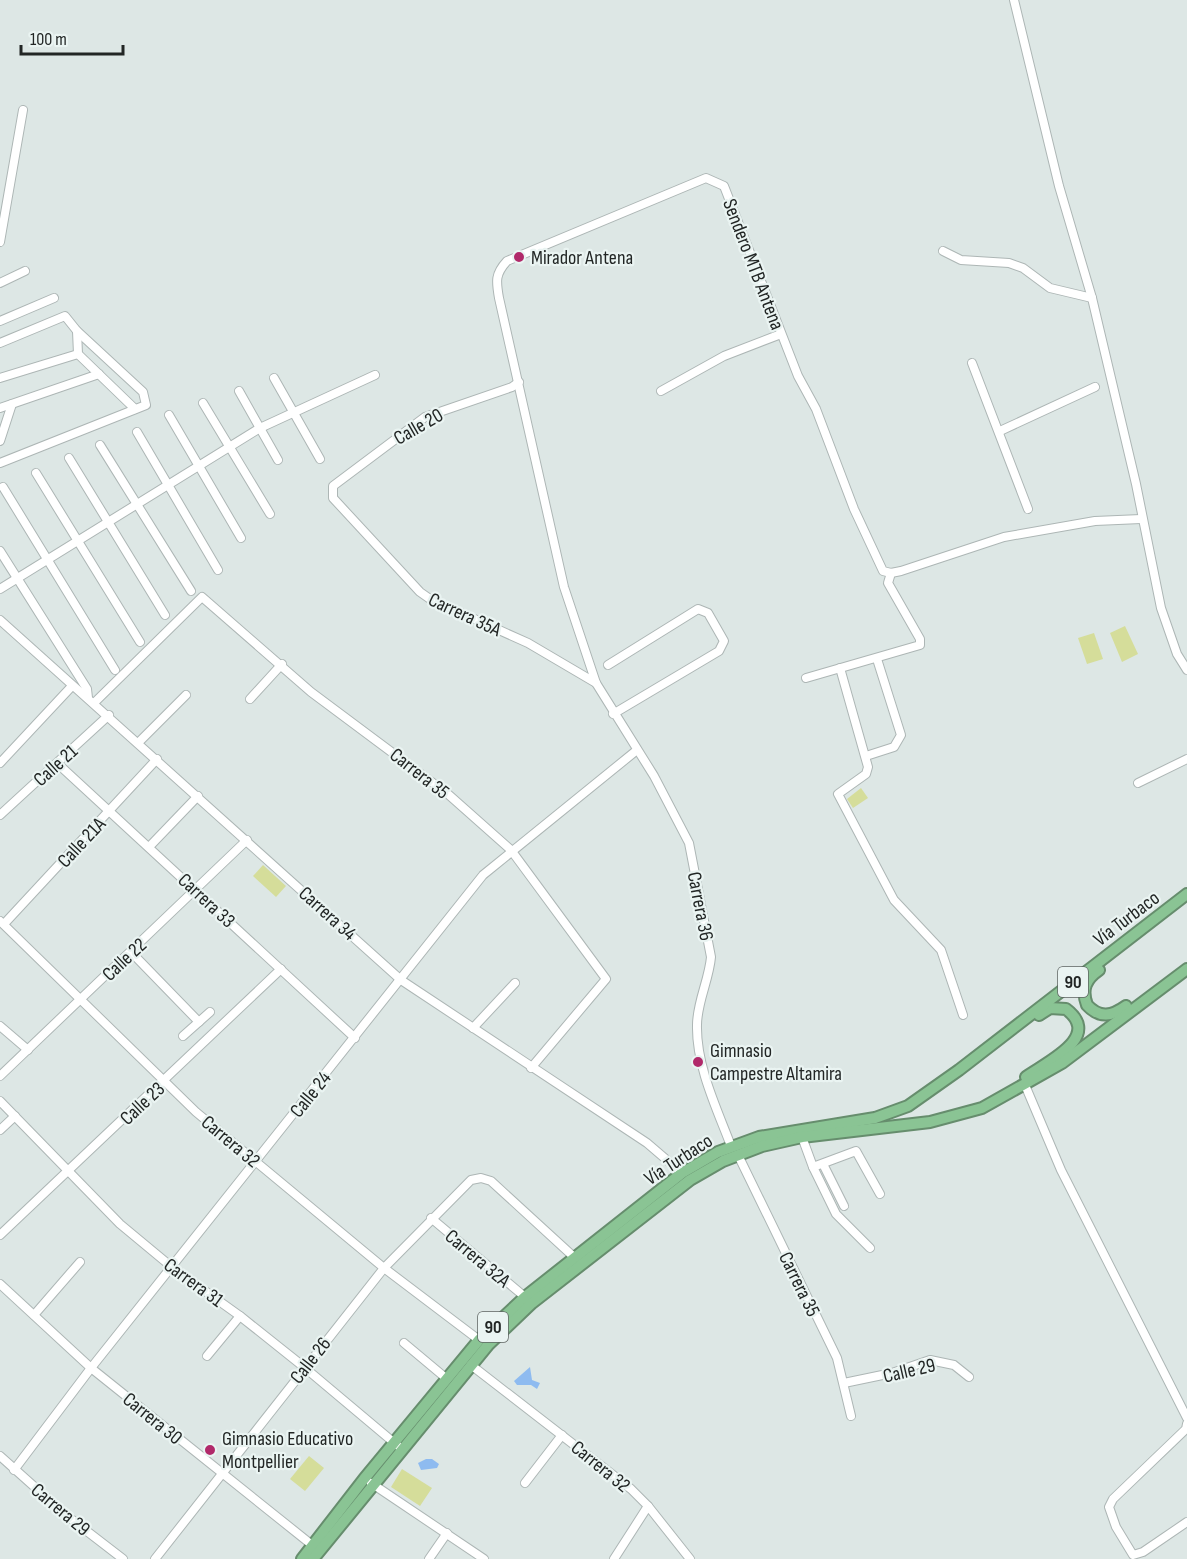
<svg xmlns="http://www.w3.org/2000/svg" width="1187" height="1559" viewBox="0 0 1187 1559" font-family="'Sofia Sans Condensed',sans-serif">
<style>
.green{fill:#d5dd9a}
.water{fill:#8ebbf0}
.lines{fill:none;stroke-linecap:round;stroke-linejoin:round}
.minor-casing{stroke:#adb6b5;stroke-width:10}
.highway-casing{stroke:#668d6d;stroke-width:14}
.minor{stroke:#fff;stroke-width:8}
.highway{stroke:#8ac494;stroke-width:10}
.poi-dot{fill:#b1296a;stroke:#eaf4f2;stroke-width:2}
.labels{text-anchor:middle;stroke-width:4.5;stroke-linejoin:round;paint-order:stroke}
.shield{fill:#eaf4f2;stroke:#5e6462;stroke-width:1.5}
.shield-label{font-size:18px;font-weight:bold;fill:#222625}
.poi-label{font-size:20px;fill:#222625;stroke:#eaf4f2;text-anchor:start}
.street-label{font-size:20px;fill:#222625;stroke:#eaf4f2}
</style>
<rect width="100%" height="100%" fill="#dde7e5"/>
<g class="green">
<path d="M 1125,626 L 1138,654 L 1122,662 L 1110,633 Z"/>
<path d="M 1094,633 L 1103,659 L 1087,664 L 1078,638 Z"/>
<path d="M 861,788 L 868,798 L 853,808 L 847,799 Z"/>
<path d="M 263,865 L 286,886 L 276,897 L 253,876 Z"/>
<path d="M 309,1456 L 324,1468 L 305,1491 L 290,1479 Z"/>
<path d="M 402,1469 L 432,1488 L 420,1506 L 391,1487 Z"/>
</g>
<g class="water">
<path d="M 530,1367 L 532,1380 L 540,1383 L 537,1389 L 531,1385 L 517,1385 L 514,1381 Z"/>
<path d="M 426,1459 L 432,1459 L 439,1464 L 437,1468 L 421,1470 L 418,1463 Z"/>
</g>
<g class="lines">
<defs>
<g id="minor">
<path d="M 1014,0 L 1059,186 L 1092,298 L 1136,484 L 1161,608 L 1177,654 L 1187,670"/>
<path d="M 0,242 L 23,110"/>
<path d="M 943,251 L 961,260 L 1009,263 L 1023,268 L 1050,288 L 1092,298"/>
<path d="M 0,283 L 25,271"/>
<path d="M 0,321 L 54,298"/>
<path d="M 0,343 L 65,316 L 77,331 L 78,354 L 135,409"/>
<path d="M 972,363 L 1028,509"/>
<path d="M 0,378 L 78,354"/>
<path d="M 274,378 L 320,459"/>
<path d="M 519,382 L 512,387 L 425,417 L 333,486 L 333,498 L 420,592 L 430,599 L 528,643 L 596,683"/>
<path d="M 239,391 L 278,460"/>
<path d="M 661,391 L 724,356 L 781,334"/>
<path d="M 203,403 L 270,514"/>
<path d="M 0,408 L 99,374"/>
<path d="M 169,415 L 241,538"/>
<path d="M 1000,431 L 1095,387"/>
<path d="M 137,432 L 218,570"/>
<path d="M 0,441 L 12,404"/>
<path d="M 100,445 L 191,591"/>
<path d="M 69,458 L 165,615"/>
<path d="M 0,463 L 146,405 L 143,392 L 77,331"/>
<path d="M 36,473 L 140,642"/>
<path d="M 3,487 L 115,670"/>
<path d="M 0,551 L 87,689 L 88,698"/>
<path d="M 0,589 L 260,428 L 375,375"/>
<path d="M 0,620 L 401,980 L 647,1143 L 682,1173"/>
<path d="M 608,665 L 698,609 L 708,613 L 724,641 L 719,651 L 613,714"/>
<path d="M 840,668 L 868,767 L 866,774 L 838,794 L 894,900 L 941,950 L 963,1015"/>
<path d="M 806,678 L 920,645 L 920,639 L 888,583 L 891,573"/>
<path d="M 250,699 L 282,664"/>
<path d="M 94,703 L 202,597 L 311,692 L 449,795 L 511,850 L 606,979 L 531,1068"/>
<path d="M 139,742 L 186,695"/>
<path d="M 866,756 L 894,747 L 901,735 L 877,659"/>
<path d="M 0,763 L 72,686"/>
<path d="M 57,763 L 355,1038"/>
<path d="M 1138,783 L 1187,759"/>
<path d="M 0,815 L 109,715"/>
<path d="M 149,847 L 198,796"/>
<path d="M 0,921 L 196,1112 L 384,1268 L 479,1340"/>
<path d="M 4,924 L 157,759"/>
<path d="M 131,952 L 199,1022"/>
<path d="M 0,1026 L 28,1050"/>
<path d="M 473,1028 L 515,983"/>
<path d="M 183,1036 L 210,1012"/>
<path d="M 0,1076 L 247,840"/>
<path d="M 1025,1085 L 1061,1170 L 1187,1418"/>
<path d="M 0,1101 L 120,1224 L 173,1268 L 240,1316 L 304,1367 L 398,1446"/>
<path d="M 0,1130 L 15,1116"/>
<path d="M 802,1137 L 813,1167 L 836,1214 L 870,1248"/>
<path d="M 731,1146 C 717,1109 696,1066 697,1025 C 697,1002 709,980 711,957 L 689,843 L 654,776 L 596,683 L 564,587 L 499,298 C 496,281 495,274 507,261 L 706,178 L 724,186 L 798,376 L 816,409 L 854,509 L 883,571 L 891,573 L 901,571 L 1004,537 L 1095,521 L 1141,519"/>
<path d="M 738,1155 L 837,1358 L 851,1416"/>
<path d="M 823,1164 L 844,1206"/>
<path d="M 813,1167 L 856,1151 L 880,1194"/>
<path d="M 431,1218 L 525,1297"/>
<path d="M 0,1235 L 281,969"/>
<path d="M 0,1284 L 91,1368 L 312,1545"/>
<path d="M 34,1315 L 80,1262"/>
<path d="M 404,1343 L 447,1379"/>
<path d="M 207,1356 L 240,1316"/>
<path d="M 471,1365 L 631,1489 L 648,1506 L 690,1559"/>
<path d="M 844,1383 L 892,1373 L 930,1360 L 954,1365 L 969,1377"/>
<path d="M 1187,1424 L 1186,1429 L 1113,1499 L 1109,1507 L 1116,1527 L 1133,1555 L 1143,1552 L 1187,1522"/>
<path d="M 0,1456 L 66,1515 L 123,1559"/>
<path d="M 14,1470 L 91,1368 L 483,875 L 637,750"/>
<path d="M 371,1483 L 484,1559"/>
<path d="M 525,1483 L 562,1435"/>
<path d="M 155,1559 L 384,1268 L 471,1180 L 481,1178 L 491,1181 L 575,1258"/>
<path d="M 429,1559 L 447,1533"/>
<path d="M 614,1559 L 648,1506"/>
</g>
<g id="highway">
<path d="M 1099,970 C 1086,979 1081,989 1087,1005 C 1100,1019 1112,1016 1126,1006"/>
<path d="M 1026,1077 C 1047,1062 1103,1037 1066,1009 L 1050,1008 L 1039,1015"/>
<path d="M 302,1559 L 364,1479 L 479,1340 L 525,1297 L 682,1173 L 718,1152 L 759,1137 L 875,1118 L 908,1106 L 959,1070 L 1187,894"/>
<path d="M 313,1559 L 488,1345 L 532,1303 L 690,1180 L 723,1161 L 762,1146 L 802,1137 L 930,1122 L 982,1108 L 1062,1063 L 1187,969"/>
</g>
</defs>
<use href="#minor" class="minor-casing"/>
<use href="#highway" class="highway-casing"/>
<use href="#minor" class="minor"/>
<use href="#highway" class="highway"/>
</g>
<g class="poi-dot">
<circle cx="519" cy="257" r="6"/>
<circle cx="698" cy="1062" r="6"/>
<circle cx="210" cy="1450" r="6"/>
</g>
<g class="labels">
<g class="shield">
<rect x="1058" y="967" width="30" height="30" rx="4.5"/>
<rect x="478" y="1312" width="30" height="30" rx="4.5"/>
</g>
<g class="shield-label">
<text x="1073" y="988">90</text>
<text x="493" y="1333">90</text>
</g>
<g class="poi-label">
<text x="531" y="264">Mirador Antena</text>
<text x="710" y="1057">Gimnasio<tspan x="710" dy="23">Campestre Altamira</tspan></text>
<text x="222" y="1445">Gimnasio Educativo<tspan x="222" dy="23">Montpellier</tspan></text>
</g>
<g class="street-label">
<text transform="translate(754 264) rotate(69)" y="7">Sendero MTB Antena</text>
<text transform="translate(418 426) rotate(-30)" y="7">Calle 20</text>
<text transform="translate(465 614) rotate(25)" y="7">Carrera 35A</text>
<text transform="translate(55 765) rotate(-42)" y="7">Calle 21</text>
<text transform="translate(420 773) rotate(38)" y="7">Carrera 35</text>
<text transform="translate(81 842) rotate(-47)" y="7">Calle 21A</text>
<text transform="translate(207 900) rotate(43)" y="7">Carrera 33</text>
<text transform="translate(701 906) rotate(79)" y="7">Carrera 36</text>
<text transform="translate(328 913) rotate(42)" y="7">Carrera 34</text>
<text transform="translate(1126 918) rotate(-37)" y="7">Vía Turbaco</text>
<text transform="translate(124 959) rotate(-43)" y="7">Calle 22</text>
<text transform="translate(310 1094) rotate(-51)" y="7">Calle 24</text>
<text transform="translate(142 1103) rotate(-43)" y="7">Calle 23</text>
<text transform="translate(231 1141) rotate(40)" y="7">Carrera 32</text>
<text transform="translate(678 1159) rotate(-33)" y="7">Vía Turbaco</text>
<text transform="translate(478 1258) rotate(40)" y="7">Carrera 32A</text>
<text transform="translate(194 1282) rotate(36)" y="7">Carrera 31</text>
<text transform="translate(800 1284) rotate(64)" y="7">Carrera 35</text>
<text transform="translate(310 1360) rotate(-52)" y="7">Calle 26</text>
<text transform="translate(909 1370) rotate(-13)" y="7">Calle 29</text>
<text transform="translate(153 1418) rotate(39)" y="7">Carrera 30</text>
<text transform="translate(601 1466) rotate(39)" y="7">Carrera 32</text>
<text transform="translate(61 1509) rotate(40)" y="7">Carrera 29</text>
</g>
</g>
<path d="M21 45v9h102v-9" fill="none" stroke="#222625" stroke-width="3"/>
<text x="30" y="45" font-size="18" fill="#222625" stroke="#eaf4f2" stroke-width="4.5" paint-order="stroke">100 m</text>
</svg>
